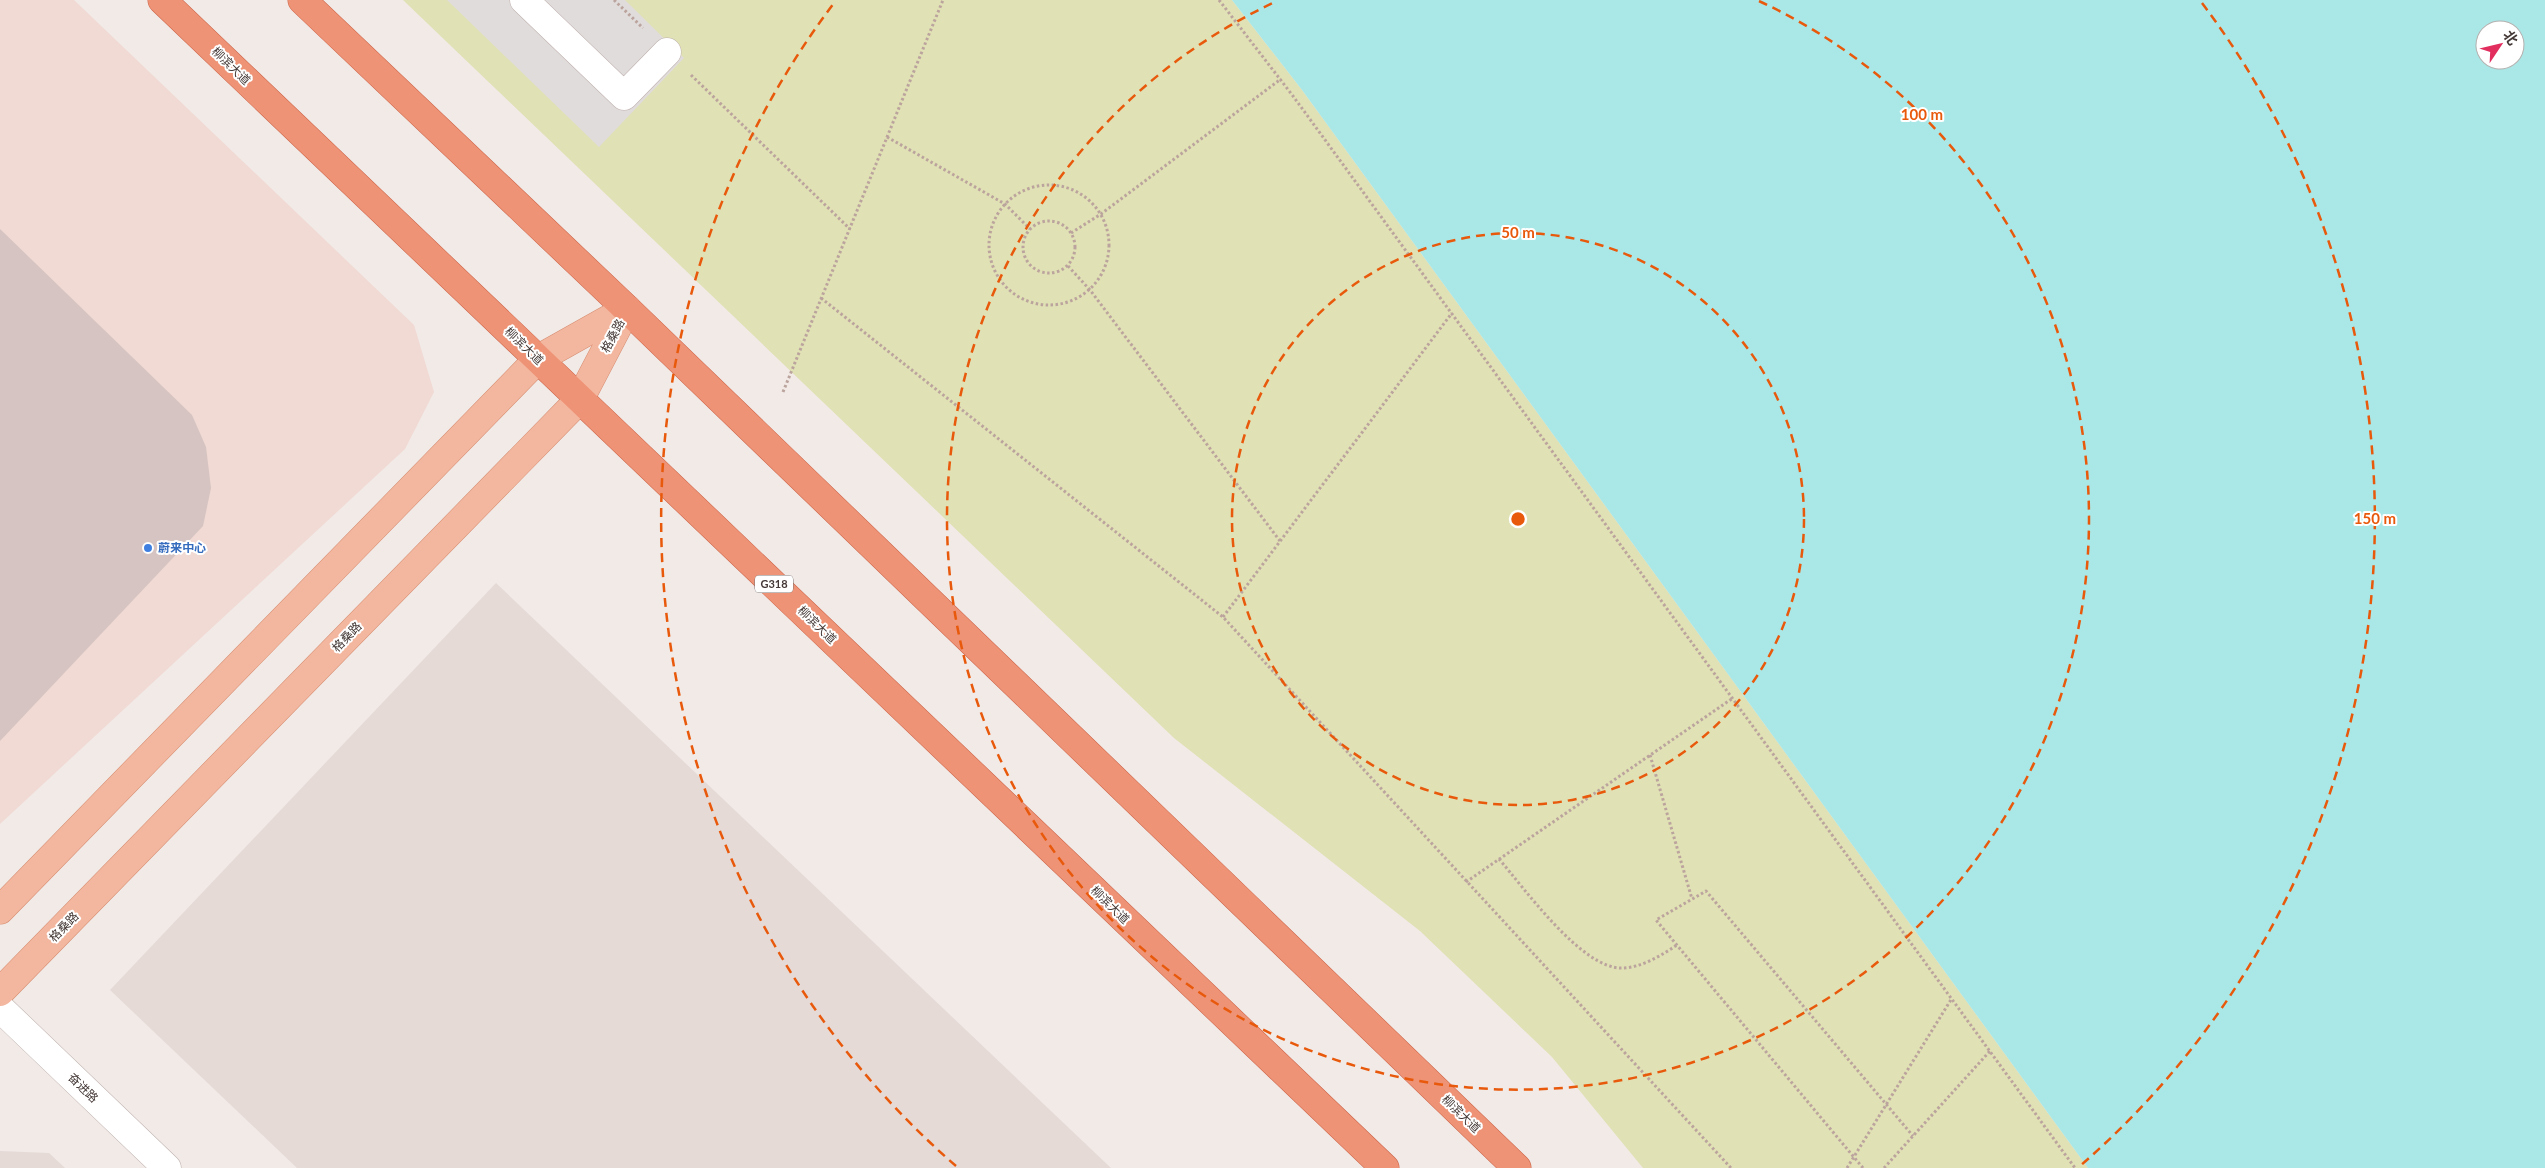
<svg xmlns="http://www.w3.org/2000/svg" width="2545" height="1168" viewBox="0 0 2545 1168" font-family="Lato,'Noto Sans SC',sans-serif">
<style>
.residential{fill:#e5dad6}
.commercial{fill:#f1d9d4}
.green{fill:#e0e1b4}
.parking{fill:#e0dcdb}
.water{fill:#aae8e7;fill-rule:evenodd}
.building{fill:#d5c4c1}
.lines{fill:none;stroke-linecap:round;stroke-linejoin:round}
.minor-casing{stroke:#bfb2ae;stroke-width:29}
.major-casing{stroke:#d68d71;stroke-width:29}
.highway-casing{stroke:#cc6347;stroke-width:29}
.path{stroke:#bca49e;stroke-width:3;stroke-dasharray:2.5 2.5;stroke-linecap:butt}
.minor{stroke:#fff;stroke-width:28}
.major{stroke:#f3b79f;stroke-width:28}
.highway{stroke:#ee9376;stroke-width:28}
.ring{fill:none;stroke:#e8590c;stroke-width:2.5;stroke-dasharray:9 6}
.shop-dot{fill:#3f7fe0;stroke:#fff;stroke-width:2}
.labels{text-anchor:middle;stroke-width:4;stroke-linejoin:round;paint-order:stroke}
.shield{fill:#fff;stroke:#7c7473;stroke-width:1}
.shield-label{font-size:11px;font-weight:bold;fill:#443937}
.street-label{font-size:12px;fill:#443937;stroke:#fff}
.shop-label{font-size:12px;font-weight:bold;fill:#366cbe;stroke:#fff;text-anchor:start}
.centre{fill:#e8590c;stroke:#fff;stroke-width:2.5}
.ring-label{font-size:15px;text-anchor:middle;font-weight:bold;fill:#e8590c;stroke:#fff;stroke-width:4;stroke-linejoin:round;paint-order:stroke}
</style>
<rect width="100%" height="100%" fill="#f1eae7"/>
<g class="residential">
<path d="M 496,583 L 1111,1168 L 297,1168 L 110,990 Z"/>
<path d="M 0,1151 L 49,1153 L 65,1168 L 0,1168 Z"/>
</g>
<path class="commercial" d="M 0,0 L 74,0 L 414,325 L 434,392 L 405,449 L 0,824 Z"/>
<path class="green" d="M 403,0 L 1232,0 L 1302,90 L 2088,1168 L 1643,1168 L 1552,1057 L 1420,931 L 1174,738 Z"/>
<path class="parking" d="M 447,0 L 625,0 L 684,58 L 599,147 Z"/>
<path class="water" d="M 1232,0 L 2545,0 L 2545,1168 L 2088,1168 L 1302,90 ZM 2485,30 L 2515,30 L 2515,60 L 2485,60 Z"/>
<path class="building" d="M 0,229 L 192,415 L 206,447 L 211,488 L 203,526 L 0,741 Z"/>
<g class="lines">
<defs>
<g id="minor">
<path d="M 524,0 L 624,96 L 667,52"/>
<path d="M 0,1008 L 167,1168"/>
</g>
<g id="major">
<path d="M 0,910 L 538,359 L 627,309"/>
<path d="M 0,992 L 580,399 L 627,309"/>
</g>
<g id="highway">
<path d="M 162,0 L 1385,1168"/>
<path d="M 302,0 L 627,309 L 1517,1168"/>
</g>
</defs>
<use href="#minor" class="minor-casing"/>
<use href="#major" class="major-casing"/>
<use href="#highway" class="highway-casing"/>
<g class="path">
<path d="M 614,0 L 643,28"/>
<path d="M 1219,0 L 1293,96 L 2075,1168"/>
<path d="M 691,75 L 850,229"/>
<path d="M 887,137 L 1005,204 L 1030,229"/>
<circle cx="1049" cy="245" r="60"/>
<circle cx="1049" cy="247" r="26"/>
<path d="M 1071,233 L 1101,214 L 1281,79"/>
<path d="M 1068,266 L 1090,290 L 1280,541"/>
<path d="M 821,298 L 1223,617 L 1731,1168"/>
<path d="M 783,392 L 943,0"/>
<path d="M 1223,617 L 1452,313"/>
<path d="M 1650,755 L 1692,899"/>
<path d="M 1499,859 C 1525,889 1582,969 1622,968 C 1641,968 1662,955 1677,945"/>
<path d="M 1466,882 L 1733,698"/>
<path d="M 1847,1168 L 1952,998"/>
<path d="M 1863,1168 L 1656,920 L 1706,891 L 1913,1136"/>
<path d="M 1884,1168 L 1990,1051"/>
</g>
<use href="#minor" class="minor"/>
<use href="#major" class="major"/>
<use href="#highway" class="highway"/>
</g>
<g class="ring">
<circle cx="1518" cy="519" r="286"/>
<path d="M1759 1A571 571 0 1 1 1277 1"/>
<path d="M956 1166A857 857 0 0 1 834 3M2202 3A857 857 0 0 1 2080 1166"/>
</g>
<circle class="shop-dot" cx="148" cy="548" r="5"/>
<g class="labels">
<rect class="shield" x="755" y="575.5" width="38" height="17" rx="4"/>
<g class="shield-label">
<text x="774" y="588">G318</text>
</g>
<g class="street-label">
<text transform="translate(231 66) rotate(44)" y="4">柳滨大道</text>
<text transform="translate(613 336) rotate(-62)" y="4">格桑路</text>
<text transform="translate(524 346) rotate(44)" y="4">柳滨大道</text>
<text transform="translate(817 625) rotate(44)" y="4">柳滨大道</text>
<text transform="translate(347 637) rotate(-46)" y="4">格桑路</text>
<text transform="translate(1110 905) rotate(44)" y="4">柳滨大道</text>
<text transform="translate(64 927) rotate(-46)" y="4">格桑路</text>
<text transform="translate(83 1088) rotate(44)" y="4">奋进路</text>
<text transform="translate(1461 1114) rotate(44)" y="4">柳滨大道</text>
</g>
<g class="shop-label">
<text x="158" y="552">蔚来中心</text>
</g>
</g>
<circle cx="1518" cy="519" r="8" class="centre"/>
<g class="ring-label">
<text x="1922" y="120">100 m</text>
<text x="1518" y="238">50 m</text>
<text x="2375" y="524">150 m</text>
</g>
<g transform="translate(2500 45) rotate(55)"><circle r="24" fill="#ffffff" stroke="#b4b0af"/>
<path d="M0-4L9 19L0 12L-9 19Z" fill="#e22e5f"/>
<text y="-8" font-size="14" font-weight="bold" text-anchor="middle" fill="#443937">北</text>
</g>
</svg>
